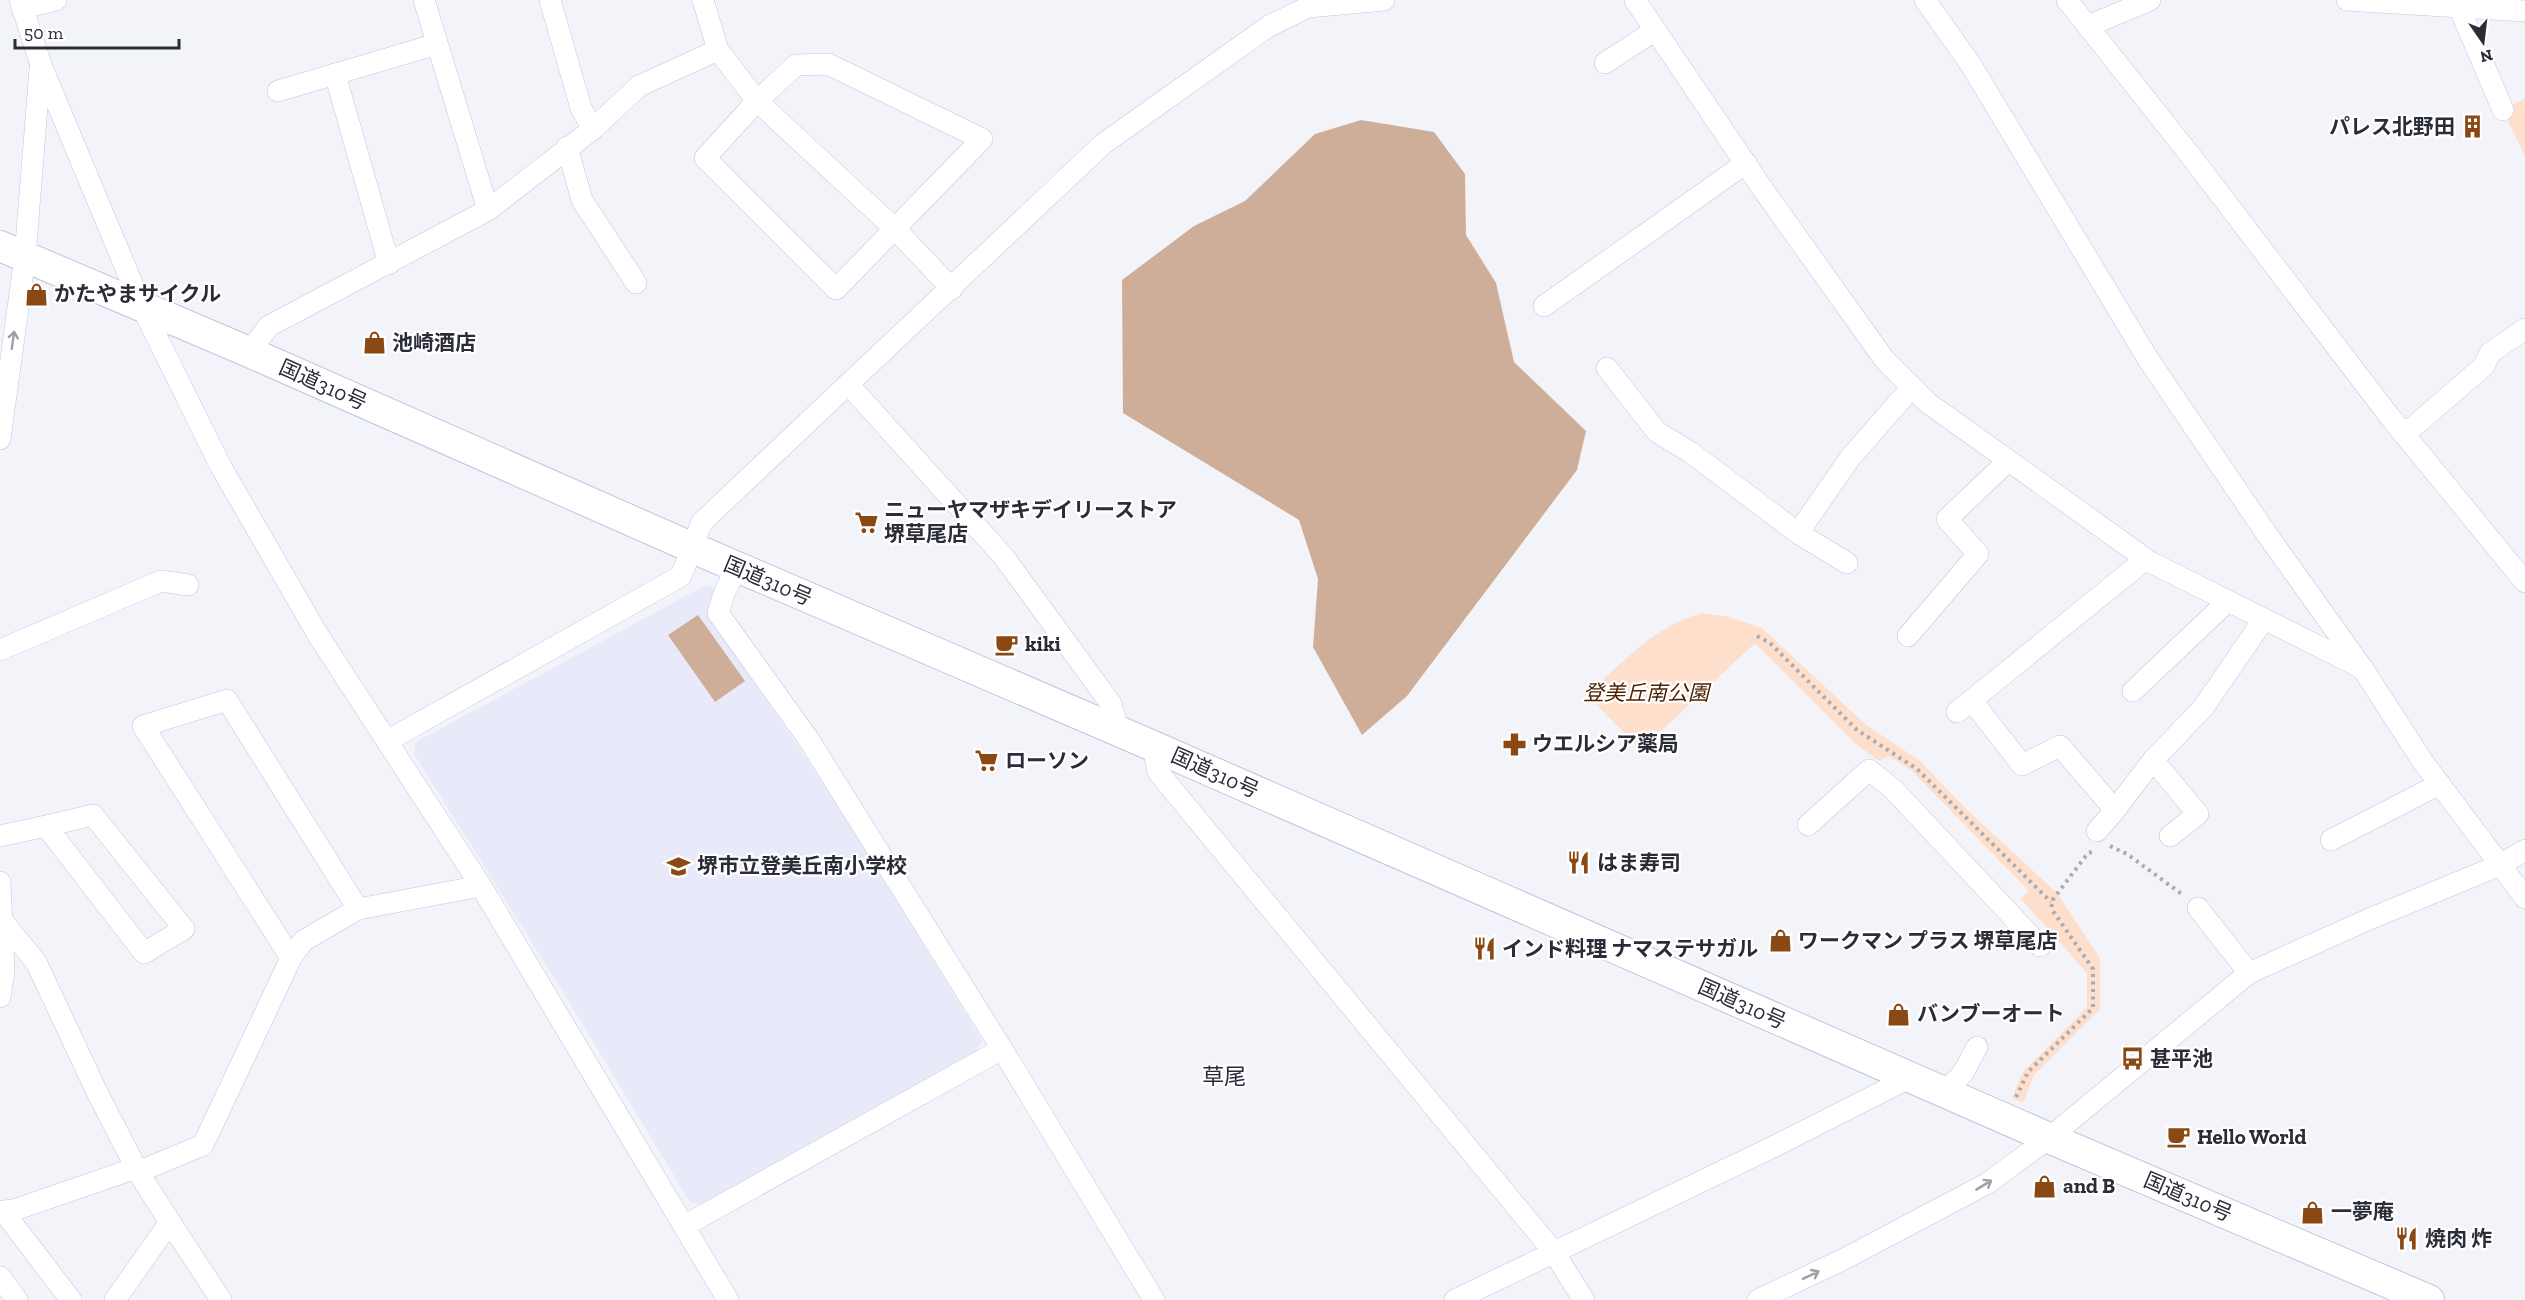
<svg xmlns="http://www.w3.org/2000/svg" width="2525" height="1300" viewBox="0 0 2525 1300" font-family="'Zilla Slab','Noto Sans JP',serif">
<style>
.built{fill:#e8eaf9}
.green{fill:#fedfcb}
.water{fill:#cfae99}
.lines{fill:none;stroke-linecap:round;stroke-linejoin:round}
.minor-casing{stroke:#c0c5e1;stroke-width:22}
.highway-casing{stroke:#c0c5e1;stroke-width:32}
.path{stroke:#a9abb3;stroke-width:4;stroke-dasharray:3 4.5;stroke-linecap:butt}
.minor{stroke:#fff;stroke-width:21}
.highway{stroke:#fff;stroke-width:30}
.oneway{stroke:#9fa0a5}
.labels{text-anchor:middle;stroke-width:4.5;stroke-linejoin:round;paint-order:stroke}
.poi-label{font-size:21px;font-weight:bold;fill:#2a2c37;stroke:#fff;text-anchor:start}
.street-label{font-size:21px;fill:#2a2c37;stroke:#fff}
.park-label{font-size:21px;font-style:italic;fill:#4d2200;stroke:#fff}
.neighbourhood-label{font-size:22px;fill:#272a3f;stroke:#fff}
</style>
<rect width="100%" height="100%" fill="#f3f4fa"/>
<path class="built" d="M 706,585 L 719,590 L 709,613 L 839,808 L 982,1040 L 976,1052 L 703,1205 L 690,1202 L 574,1010 L 414,754 L 416,742 Z"/>
<g class="green">
<path d="M 2525,98 L 2525,156 L 2503,110 Z"/>
<path d="M 1702,613 L 1729,617 L 1762,628 L 1865,724 L 1920,761 L 1963,806 L 2057,893 L 2100,958 L 2100,1009 L 2034,1075 L 2023,1103 L 2012,1098 L 2023,1072 L 2087,1007 L 2087,973 L 2021,899 L 2029,891 L 1911,770 L 1888,756 L 1879,761 L 1856,744 L 1755,643 L 1641,750 L 1587,695 C 1623,662 1654,626 1702,613 Z"/>
</g>
<g class="water">
<path d="M 1361,120 L 1434,132 L 1465,174 L 1466,235 L 1496,283 L 1514,362 L 1586,431 L 1577,470 L 1407,696 L 1362,735 L 1313,647 L 1318,579 L 1299,520 L 1123,413 L 1122,280 L 1194,226 L 1245,201 L 1315,134 Z"/>
<path d="M 698,615 L 745,681 L 715,702 L 668,635 Z"/>
</g>
<g class="lines">
<defs>
<g id="minor">
<path d="M 20,0 L 41,65 L 142,307 L 221,467 L 318,635 L 481,886 L 728,1300"/>
<path d="M 424,0 L 488,210"/>
<path d="M 550,0 L 581,108 L 593,129"/>
<path d="M 703,0 L 718,50 L 757,101 L 895,229 L 952,289"/>
<path d="M 1635,0 L 1764,191 L 1884,359 L 1928,403 L 2150,562 L 2360,667"/>
<path d="M 1925,0 L 1971,65 L 2148,359 L 2266,533 L 2363,669 L 2423,762 L 2525,898"/>
<path d="M 2067,0 L 2190,155 L 2390,417 L 2525,582"/>
<path d="M 2347,0 L 2525,11"/>
<path d="M 2456,0 L 2503,110"/>
<path d="M 22,8 L 56,0"/>
<path d="M 2088,26 L 2150,0"/>
<path d="M 1605,63 L 1654,31"/>
<path d="M 828,64 L 982,139 L 836,289 L 705,158 L 757,101 L 796,65 Z"/>
<path d="M 335,74 L 389,264"/>
<path d="M 278,91 L 437,44"/>
<path d="M 567,147 L 582,200 L 636,283"/>
<path d="M 1544,306 L 1746,163"/>
<path d="M 249,352 L 269,326 L 488,210 L 593,129 L 639,86 L 718,50"/>
<path d="M 1607,368 L 1657,432 L 1690,452 L 1798,533 L 1847,563"/>
<path d="M 848,384 L 1004,557 L 1111,704 L 1119,731"/>
<path d="M 2405,434 L 2484,366 L 2490,353 L 2525,329"/>
<path d="M 0,439 L 25,257 L 40,69"/>
<path d="M 1798,533 L 1850,458 L 1912,387"/>
<path d="M 1908,636 L 1978,554 L 1947,519 L 2008,461"/>
<path d="M 0,650 L 161,581 L 188,585"/>
<path d="M 2133,691 L 2228,601"/>
<path d="M 1972,701 L 2022,765 L 2060,746 L 2115,810 L 2153,760 L 2203,708 L 2264,619"/>
<path d="M 1957,712 L 2146,559"/>
<path d="M 387,741 L 681,576 L 702,522 L 1103,144 L 1269,26 L 1308,7 L 1384,0"/>
<path d="M 1153,746 L 1158,772 L 1553,1251 L 1584,1300"/>
<path d="M 2153,760 L 2198,814 L 2170,836"/>
<path d="M 1808,825 L 1869,770 L 1893,789 L 2040,946"/>
<path d="M 2097,831 L 2115,810"/>
<path d="M 0,836 L 46,826 L 144,953 L 184,929 L 93,815 L 46,826"/>
<path d="M 2331,840 L 2440,784"/>
<path d="M 0,882 L 4,972 L 0,997"/>
<path d="M 2198,908 L 2249,973"/>
<path d="M 0,918 L 36,962 L 96,1090 L 138,1172"/>
<path d="M 291,958 L 143,726 L 227,700 L 358,909"/>
<path d="M 1002,1049 L 1154,1300"/>
<path d="M 1945,1092 L 1963,1073 L 1977,1047"/>
<path d="M 3,1211 L 71,1300"/>
<path d="M 0,1212 L 17,1209 L 136,1168"/>
<path d="M 170,1222 L 221,1300"/>
<path d="M 684,1226 L 1002,1049 L 809,740 L 718,613 L 725,591 L 737,567"/>
<path d="M 0,1277 L 17,1300"/>
<path d="M 115,1300 L 170,1222 L 138,1172 L 203,1145 L 291,958 L 303,941 L 358,909 L 481,886"/>
<path d="M 1455,1300 L 1779,1144 L 1911,1077"/>
<path d="M 1758,1300 L 1846,1258 L 1988,1183 L 2049,1138 L 2249,973 L 2367,920 L 2500,865 L 2525,850"/>
</g>
<path id="highway" d="M 0,246 L 249,352 L 693,548 L 1153,746 L 2049,1138 L 2429,1300"/>
</defs>
<use href="#minor" class="minor-casing"/>
<use href="#highway" class="highway-casing"/>
<g class="path">
<path d="M 1757,636 L 1770,643 L 1857,730 L 1917,769 L 2051,902"/>
<path d="M 2110,846 L 2127,854 L 2183,895"/>
<path d="M 2016,1097 L 2028,1072 L 2093,1008 L 2093,969 L 2053,911 L 2051,902 L 2088,853 L 2092,852"/>
</g>
<use href="#minor" class="minor"/>
<use href="#highway" class="highway"/>
</g>
<defs><path id="oneway-shaft" d="M-6 0H5M1.5-3L5.5 0L1.5 3" fill="none" stroke-width="1.6" stroke-linecap="round" stroke-linejoin="round" transform="scale(1.5)"/></defs>
<g class="oneway">
<use href="#oneway-shaft" transform="translate(13 340) rotate(-82)"/>
<use href="#oneway-shaft" transform="translate(1984 1185) rotate(-31)"/>
<use href="#oneway-shaft" transform="translate(1811 1275) rotate(-25)"/>
</g>
<defs>
<symbol id="building-bare" viewBox="-9 -9 18 18"><path d="M-4-6H4V6H1V3H-1V6H-4ZM-2.5-4.3h1.7v1.8h-1.7ZM.8-4.3h1.7v1.8H.8ZM-2.5-1h1.7V.8h-1.7ZM.8-1h1.7V.8H.8Z" fill="#8a4914" stroke="#fff" stroke-width="2.5" paint-order="stroke"/></symbol>
<symbol id="shop-bare" viewBox="-9 -9 18 18"><path d="M-5-2.5h2.3a2.7 3.5 0 0 1 5.4 0H5L5.5 6h-11ZM-1.5-2.5h3a1.5 2.3 0 0 0-3 0Z" fill="#8a4914" stroke="#fff" stroke-width="2.5" paint-order="stroke"/></symbol>
<symbol id="supermarket-bare" viewBox="-9 -9 18 18"><path d="M-6-5.5h2.5l.6 2H6L4.5 2H-2.5L-4.4-4H-6ZM-1.5 3.2a1.3 1.3 0 1 0 .1 0ZM3 3.2a1.3 1.3 0 1 0 .1 0Z" fill="#8a4914" stroke="#fff" stroke-width="2.5" paint-order="stroke"/></symbol>
<symbol id="cafe-bare" viewBox="-9 -9 18 18"><path d="M-5.5-4.5H6V0H3Q3 3.5 0 3.5H-2.5Q-5.5 3.5-5.5 0ZM3-3.2v2h1.7v-2ZM-6 4.5H4V6H-6Z" fill="#8a4914" stroke="#fff" stroke-width="2.5" paint-order="stroke"/></symbol>
<symbol id="pharmacy-bare" viewBox="-9 -9 18 18"><path d="M-2-6h4v4h4v4h-4v4h-4v-4h-4v-4h4Z" fill="#8a4914" stroke="#fff" stroke-width="2.5" paint-order="stroke"/></symbol>
<symbol id="restaurant-bare" viewBox="-9 -9 18 18"><path d="M-5-6h1v4h1v-4h1v4h1v-4h1v5L-1.5 .5V6h-2V.5L-5-1ZM5-6V6H3V1.5H1.5Q1.5-4 5-6Z" fill="#8a4914" stroke="#fff" stroke-width="2.5" paint-order="stroke"/></symbol>
<symbol id="school-bare" viewBox="-9 -9 18 18"><path d="M0-5L7-2L0 1L-7-2ZM-4 1L0 2.5L4 1V4Q0 6-4 4Z" fill="#8a4914" stroke="#fff" stroke-width="2.5" paint-order="stroke"/></symbol>
<symbol id="bus-bare" viewBox="-9 -9 18 18"><path d="M-5-6H5V4H4V6H2V4H-2V6H-4V4H-5ZM-3.5-4V0h7V-4ZM-3.5 1.2v1.5H-2V1.2ZM2 1.2v1.5H3.5V1.2Z" fill="#8a4914" stroke="#fff" stroke-width="2.5" paint-order="stroke"/></symbol>
</defs>
<g fill-rule="evenodd">
<use href="#building-bare" x="2456" y="110" width="33" height="33"/>
<use href="#shop-bare" x="20" y="278" width="33" height="33"/>
<use href="#shop-bare" x="358" y="326" width="33" height="33"/>
<use href="#supermarket-bare" x="850" y="506" width="33" height="33"/>
<use href="#cafe-bare" x="990" y="628" width="33" height="33"/>
<use href="#pharmacy-bare" x="1498" y="728" width="33" height="33"/>
<use href="#supermarket-bare" x="970" y="744" width="33" height="33"/>
<use href="#restaurant-bare" x="1562" y="846" width="33" height="33"/>
<use href="#school-bare" x="662" y="850" width="33" height="33"/>
<use href="#shop-bare" x="1764" y="924" width="33" height="33"/>
<use href="#restaurant-bare" x="1468" y="932" width="33" height="33"/>
<use href="#shop-bare" x="1882" y="998" width="33" height="33"/>
<use href="#bus-bare" x="2116" y="1042" width="33" height="33"/>
<use href="#cafe-bare" x="2162" y="1120" width="33" height="33"/>
<use href="#shop-bare" x="2028" y="1170" width="33" height="33"/>
<use href="#shop-bare" x="2296" y="1196" width="33" height="33"/>
<use href="#restaurant-bare" x="2390" y="1222" width="33" height="33"/>
</g>
<g class="labels">
<g class="poi-label">
<text x="2455" y="134" text-anchor="end">パレス北野田</text>
<text x="54" y="301">かたやまサイクル</text>
<text x="392" y="350">池崎酒店</text>
<text x="884" y="517">ニューヤマザキデイリーストア<tspan x="884" dy="24">堺草尾店</tspan></text>
<text x="1025" y="651">kiki</text>
<text x="1532" y="751">ウエルシア薬局</text>
<text x="1005" y="768">ローソン</text>
<text x="1597" y="870">はま寿司</text>
<text x="697" y="873">堺市立登美丘南小学校</text>
<text x="1798" y="948">ワークマン プラス 堺草尾店</text>
<text x="1502" y="956">インド料理 ナマステサガル</text>
<text x="1917" y="1021">バンブーオート</text>
<text x="2150" y="1066">甚平池</text>
<text x="2197" y="1144">Hello World</text>
<text x="2063" y="1193">and B</text>
<text x="2331" y="1219">一夢庵</text>
<text x="2425" y="1246">焼肉 炸</text>
</g>
<g class="street-label">
<text transform="translate(323 385) rotate(24)" y="7">国道310号</text>
<text transform="translate(768 581) rotate(23)" y="7">国道310号</text>
<text transform="translate(1215 773) rotate(24)" y="7">国道310号</text>
<text transform="translate(1742 1004) rotate(24)" y="7">国道310号</text>
<text transform="translate(2188 1197) rotate(23)" y="7">国道310号</text>
</g>
<g class="park-label">
<text x="1646" y="700">登美丘南公園</text>
</g>
<g class="neighbourhood-label">
<text x="1224" y="1084">草尾</text>
</g>
</g>
<g transform="translate(2483 42) rotate(166)" stroke="#ffffff" stroke-width="4.5" paint-order="stroke">
<path d="M0-4.5L10 22L0 15L-10 22Z" fill="#2a2c37"/>
<text y="-9" font-size="16" font-weight="bold" text-anchor="middle" fill="#2a2c37">N</text>
</g>
<path d="M15 39v9h164v-9" fill="none" stroke="#2a2c37" stroke-width="3"/>
<text x="24" y="39" font-size="18" fill="#2a2c37" stroke="#ffffff" stroke-width="4.5" paint-order="stroke">50 m</text>
</svg>
